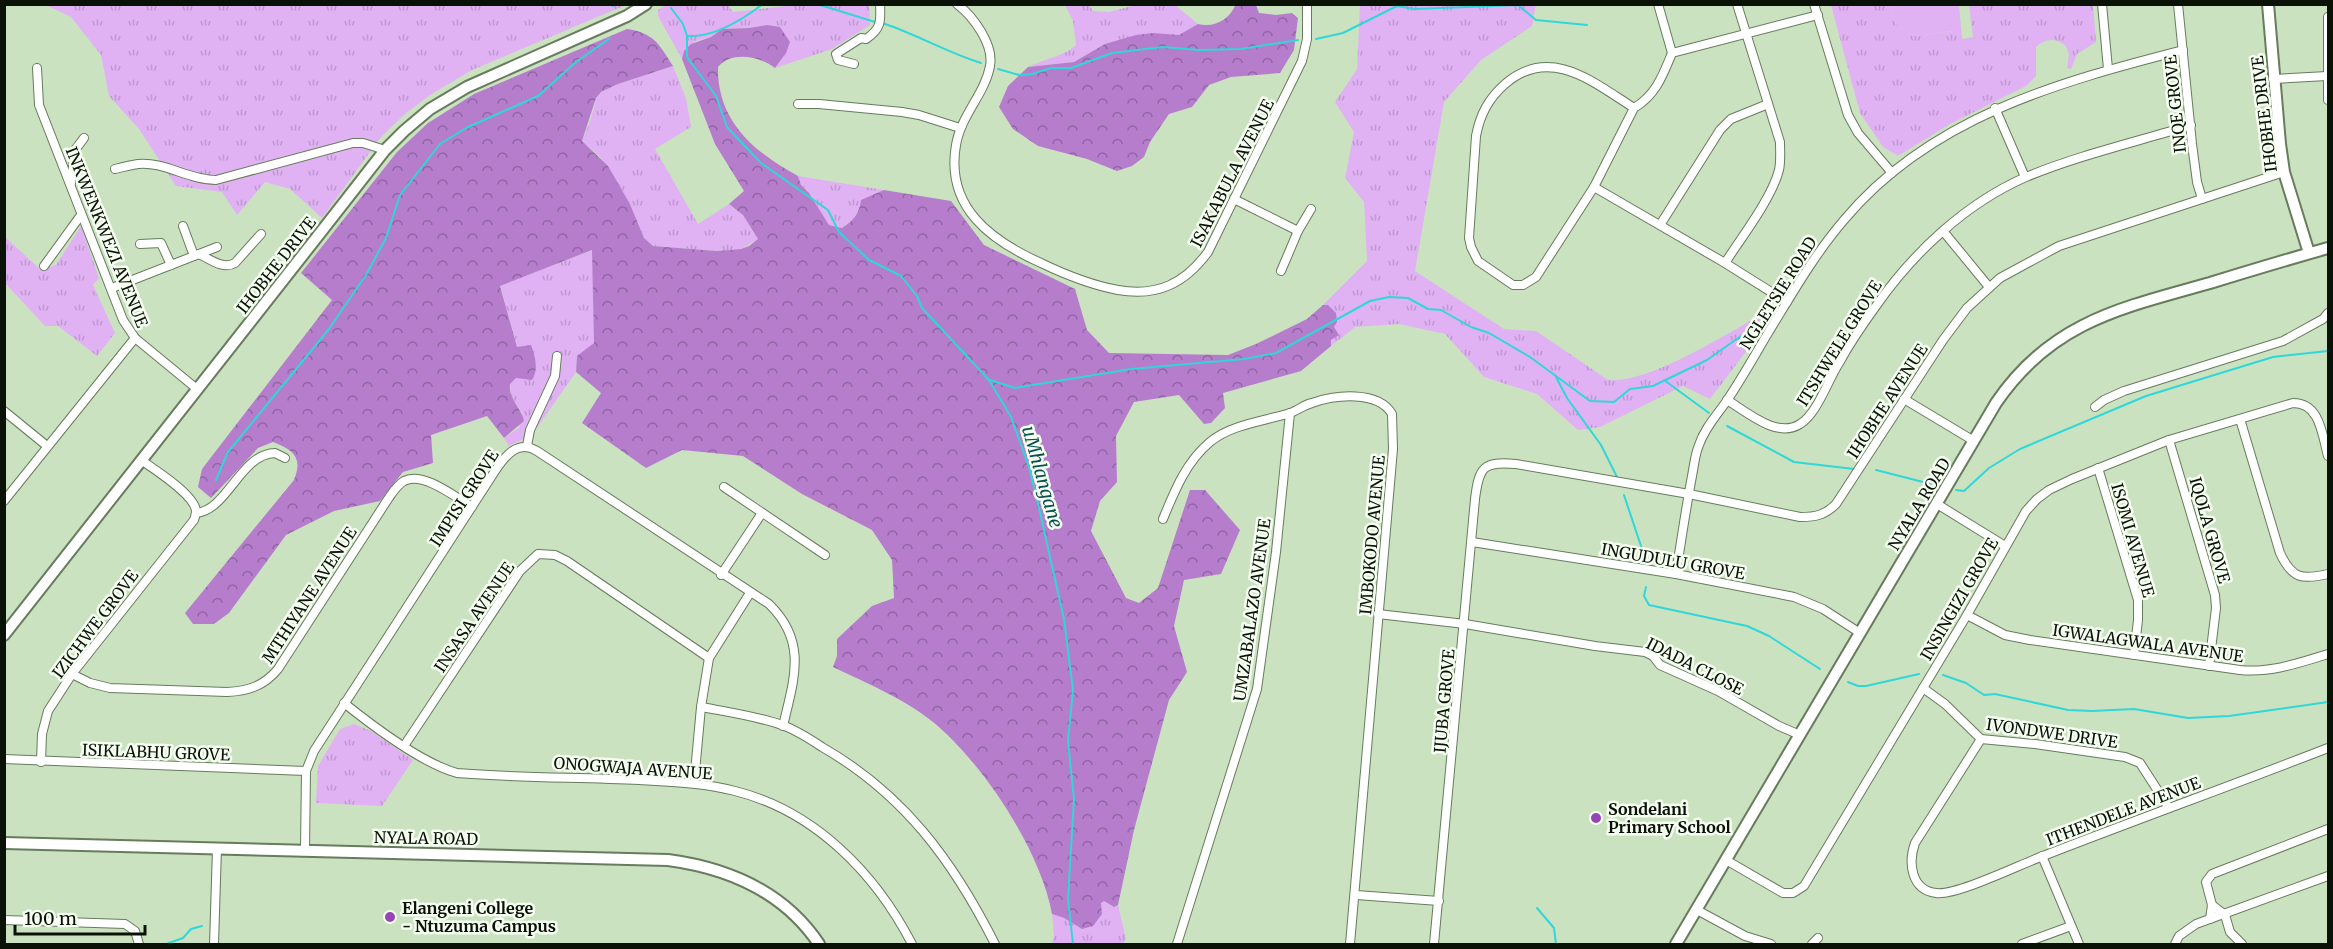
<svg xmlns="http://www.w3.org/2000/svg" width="2333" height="949" viewBox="0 0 2333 949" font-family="Merriweather,serif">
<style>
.grass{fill:url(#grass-tufts)}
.forest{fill:url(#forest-crowns)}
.pitch{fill:#e0b2f3}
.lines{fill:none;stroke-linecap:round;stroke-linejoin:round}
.stream{stroke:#30d7d8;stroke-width:2}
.street-casing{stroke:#677b5d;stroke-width:10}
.secondary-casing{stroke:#677b5d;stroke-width:14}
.street{stroke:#fff;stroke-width:8}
.secondary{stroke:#fff;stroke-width:10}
.poi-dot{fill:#9645b4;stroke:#f5fef1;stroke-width:2}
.labels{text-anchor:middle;stroke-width:5;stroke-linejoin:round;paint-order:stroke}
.street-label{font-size:16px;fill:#0a1207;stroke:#f5fef1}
.poi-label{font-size:16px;font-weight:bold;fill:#0a1207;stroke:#f5fef1;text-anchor:start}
.water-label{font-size:18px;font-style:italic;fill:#084f4f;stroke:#f5fef1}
</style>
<defs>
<pattern id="grass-tufts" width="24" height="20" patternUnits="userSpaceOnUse" patternTransform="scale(1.5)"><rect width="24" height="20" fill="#e0b2f3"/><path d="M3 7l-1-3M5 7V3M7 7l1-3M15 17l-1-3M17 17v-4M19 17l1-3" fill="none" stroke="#bf98cf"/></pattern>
<pattern id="forest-crowns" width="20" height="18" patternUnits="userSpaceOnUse" patternTransform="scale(1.5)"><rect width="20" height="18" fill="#b57dcc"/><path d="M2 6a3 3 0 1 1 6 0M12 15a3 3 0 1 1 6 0" fill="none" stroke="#9165a4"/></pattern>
</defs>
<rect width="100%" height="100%" fill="#cbe2c1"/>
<g class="grass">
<path d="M 803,4 L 869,4 L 870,25 L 832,49 L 775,68 L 786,53 L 767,25 L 749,28 L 722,29 L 711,37 L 696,41 L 684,51 L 682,59 L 658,16 L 658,10 L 666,5 L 728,5 L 733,12 Z"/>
<path d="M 1536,4 L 1532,26 L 1481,60 L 1444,102 L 1415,271 L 1504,329 L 1536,331 L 1608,380 C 1648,384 1724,335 1761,315 L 1754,341 L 1710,399 L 1683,386 L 1600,427 L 1578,430 L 1537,394 L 1484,377 L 1445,334 L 1399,324 L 1355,327 L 1331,346 L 1334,327 L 1328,305 L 1323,305 L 1367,261 L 1364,202 L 1345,178 L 1354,132 L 1335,102 L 1357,69 L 1360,5 Z"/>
<path d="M 46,5 L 626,5 L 472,70 L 430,95 L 405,114 L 381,137 L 322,218 L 290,189 L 265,182 L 237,215 L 222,192 L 176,186 L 139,129 L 109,96 L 101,55 L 71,17 Z"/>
<path d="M 1065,5 L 1089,5 L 1093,11 L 1109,12 L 1136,5 L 1175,5 L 1198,24 L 1179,36 L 1153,33 L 1105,44 L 1074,62 L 1028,67 C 1042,60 1067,55 1076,45 L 1073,21 Z"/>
<path d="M 1831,5 L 1890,5 L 1895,23 L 1915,36 L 1954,31 L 1963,39 L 1973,37 L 1969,5 L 2093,5 L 2096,42 L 2077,54 L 2071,69 L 2067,68 L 2069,55 L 2066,46 C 2056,38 2046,38 2036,47 L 2036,76 L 2026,86 L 1950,124 L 1898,156 L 1883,147 L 1860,113 Z"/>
<path d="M 673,66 L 686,98 L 691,127 L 655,149 L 698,224 L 729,204 L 743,215 L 758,239 L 741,249 L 717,251 L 653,246 L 644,238 L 630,204 L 600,157 L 582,141 L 591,119 L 596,98 L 601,92 L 618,84 Z"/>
<path d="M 798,176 L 884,190 C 867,198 857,218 842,228 L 829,225 L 809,193 L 801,185 Z"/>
<path d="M 81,226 L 99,278 L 93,285 L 115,333 L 97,356 L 58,326 L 45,326 L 5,283 L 4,236 L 41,270 L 56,265 Z"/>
<path d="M 593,250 L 594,343 L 577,357 L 576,372 L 532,435 L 509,446 L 504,438 L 519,428 L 522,413 L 511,397 L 510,384 L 516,378 L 523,377 L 517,347 L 500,285 Z"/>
<path d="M 354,724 L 371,731 L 413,760 L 382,806 L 316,803 L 318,766 L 340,729 Z"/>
<path d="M 1104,901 L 1114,907 L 1118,905 L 1126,939 L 1123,944 L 1052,944 L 1054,936 L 1052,914 L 1064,918 L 1082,929 L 1102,914 L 1101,903 Z"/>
</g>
<g class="forest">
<path d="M 1236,4 L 1256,5 L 1259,13 L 1276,15 L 1292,13 L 1298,18 L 1294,50 L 1280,73 L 1231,77 L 1209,85 L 1192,107 L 1169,114 L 1150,142 L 1144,157 L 1132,166 L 1117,171 L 1087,159 L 1038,146 L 1013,129 L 999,107 L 1008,86 L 1028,67 L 1074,62 L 1105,44 L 1136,35 L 1153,33 L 1179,35 L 1198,24 C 1215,28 1229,20 1236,4 Z"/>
<path d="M 767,25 L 780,27 L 790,42 L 786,53 L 775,68 C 761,57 732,50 718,67 C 717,121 754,152 798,176 L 801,185 L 809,193 L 829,225 L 842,228 C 854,220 859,214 861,200 L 884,190 L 951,201 L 984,245 L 1075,289 L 1087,330 L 1109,353 L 1228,355 L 1256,344 L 1307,319 L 1323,305 L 1328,305 L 1336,313 L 1337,322 L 1334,327 L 1339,335 L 1331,340 L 1331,346 L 1301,371 L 1223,393 L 1225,408 L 1211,423 L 1204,424 L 1179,395 L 1134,402 L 1116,436 L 1117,482 L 1100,501 L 1091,531 L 1126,598 L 1139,603 L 1158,588 L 1190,490 L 1205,490 L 1240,530 L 1221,574 L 1184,580 L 1174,626 L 1187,672 L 1169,700 L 1134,830 L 1118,905 L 1114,907 L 1104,901 L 1101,903 L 1102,914 L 1093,926 L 1082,929 L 1064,918 L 1052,914 C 1041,851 983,763 933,722 C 905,699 866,683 833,667 L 837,656 L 837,639 L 872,606 L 894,598 L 892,560 L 872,530 L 802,494 L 743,456 L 682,450 L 646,468 L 582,423 L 601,393 L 576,372 L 577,356 L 594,343 L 592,250 L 500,286 L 517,347 L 531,345 C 535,356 539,369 532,380 L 516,378 L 510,384 C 508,399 521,407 524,421 L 504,438 L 487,416 L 431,435 L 433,463 L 403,472 L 380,501 L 334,511 L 286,535 L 229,613 L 214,624 L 193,624 L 185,613 L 294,480 C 303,458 294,450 273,442 L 258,448 L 211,498 L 198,487 L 202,469 L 332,300 L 301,273 L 397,152 L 428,123 L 474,94 L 627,29 C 654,33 659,44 673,66 L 618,84 L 601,92 L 596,98 L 582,141 L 608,166 L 630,204 L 644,238 L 653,246 L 717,251 L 741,249 L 749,246 L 758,239 L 743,215 L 729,204 L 744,191 L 715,144 L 682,59 L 684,51 L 691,44 L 711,37 L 722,29 L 749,28 Z"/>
</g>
<path class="pitch" d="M 1890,5 L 1959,5 L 1962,39 L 1953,31 L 1915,36 L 1895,23 Z"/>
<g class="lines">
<g class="stream">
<path d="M 611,4 L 613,6"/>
<path d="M 817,4 L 875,22"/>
<path d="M 671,8 L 683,24 L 687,36 L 687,57 L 716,96 L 727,127 L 761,163 L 828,210 L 839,232 L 869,260 L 901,276 L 917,296 L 922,308 L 989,380 L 1011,417 L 1029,467 L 1039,508 L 1064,619 L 1073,690 L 1068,741 L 1074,799 L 1068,899 L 1073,944"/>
<path d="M 885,24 C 918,35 948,53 981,63"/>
<path d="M 687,36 C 714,38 742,20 763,4"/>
<path d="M 1316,39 L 1343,33 L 1397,6 L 1415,9 L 1518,5 L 1536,20 L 1587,25"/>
<path d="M 998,69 L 1019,75 L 1032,74 L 1051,68 L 1071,68 L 1112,53 L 1163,47 L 1199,50 L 1241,49 L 1298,40"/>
<path d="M 1556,377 L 1567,398 L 1601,445 L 1617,477"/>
<path d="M 990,380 L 1015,388 L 1131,369 L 1244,359 L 1276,353 L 1370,301 L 1389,297 L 1408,298 L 1428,309 L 1441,310 L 1471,327 L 1489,333 L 1530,357 L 1590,401 L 1614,402 L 1630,389 L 1653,386 L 1707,360 L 1741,336 L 1762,325"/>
<path d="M 1664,380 L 1709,413"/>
<path d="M 1727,426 L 1794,462 L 1854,469"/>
<path d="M 1876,470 L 1931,484"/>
<path d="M 216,480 L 228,452 L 329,329 L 366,275 L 386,238 L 400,195 L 440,144 L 466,128 L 538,96 L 576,62 L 609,39"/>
<path d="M 1956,490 L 1964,491 L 1989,468 L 2020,449 L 2146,396 L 2273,357 L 2328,351"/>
<path d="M 1624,495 L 1644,555"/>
<path d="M 1646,587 L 1644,596 L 1649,605 L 1747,626 L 1769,636 L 1820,669"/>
<path d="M 1943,675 L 1966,683 L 1984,695 L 1995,694 L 2068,710 L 2092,711 L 2134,709 L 2188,718 L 2229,716 L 2328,702"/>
<path d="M 1848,682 L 1858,686 L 1866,686 L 1919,674"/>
<path d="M 1537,908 L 1554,928 L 1556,944"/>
<path d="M 166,944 L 183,938 L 191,929 L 202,926"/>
</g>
<defs>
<g id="street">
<path d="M 957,4 C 974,17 994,45 990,66 C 985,94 961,115 956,145 C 945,208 992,241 1041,263 C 1066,275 1091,285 1118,290 C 1158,297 1185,283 1208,252 L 1302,61 L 1307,39 L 1307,4"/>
<path d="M 1658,4 L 1672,53"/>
<path d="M 1814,4 L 1848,115 L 1858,133 L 1892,173"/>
<path d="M 2102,4 L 2108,69"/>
<path d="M 2178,4 L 2192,144 L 2197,182 L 2202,199"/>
<path d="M 2328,17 L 2328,100"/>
<path d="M 854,64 L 838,60 L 836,54 L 861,38 L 866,39 C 881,29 881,22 880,4"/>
<path d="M 37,68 L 39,105 L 123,320 L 135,338 L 197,389"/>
<path d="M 2273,79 L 2327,76"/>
<path d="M 798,104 L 819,104 L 902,112 L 919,115 L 960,128"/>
<path d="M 1634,108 C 1593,82 1550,45 1505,84 C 1488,99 1480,115 1476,136 L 1469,238 L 1471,247 L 1478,261 L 1513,285 L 1523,285 L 1536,277 L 1594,187 L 1634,108 C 1656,95 1663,75 1672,53 L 1818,15"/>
<path d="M 1995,108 L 2025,177"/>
<path d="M 115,169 C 123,167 131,165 138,164 C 163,161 189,180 216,180 L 353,143 L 363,143 L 385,150"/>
<path d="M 71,183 L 75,150 L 84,138"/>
<path d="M 1594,187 L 1725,263 L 1787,302"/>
<path d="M 1234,199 L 1298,231"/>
<path d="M 1660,225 L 1720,130 L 1731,119 L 1768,104"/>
<path d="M 183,226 L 194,256"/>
<path d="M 1943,231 L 1989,287"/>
<path d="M 140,244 L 161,243 L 171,265"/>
<path d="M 199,254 C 210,259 223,270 235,263 L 261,234"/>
<path d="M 1725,263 C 1741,238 1772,198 1779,170 C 1781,161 1780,151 1780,142 L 1737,4"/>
<path d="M 44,266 L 81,215"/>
<path d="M 1281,271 L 1298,231 L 1311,209"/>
<path d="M 112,288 L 217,247"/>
<path d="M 1904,399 L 1974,441"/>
<path d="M 1727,400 C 1747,412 1777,439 1800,424 C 1817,414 1828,380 1839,363 C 1850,343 1863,324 1876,306 C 1913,253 1966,203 2026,177 C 2079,155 2136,142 2191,125"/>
<path d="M 2095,407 L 2104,400 L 2124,391 L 2283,341 L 2323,319 L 2328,313"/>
<path d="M 4,411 L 47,446"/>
<path d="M 2240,419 L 2280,553 C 2292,579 2302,580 2328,574"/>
<path d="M 2169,440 L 2215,595 L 2216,608 L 2209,666"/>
<path d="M 527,446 L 530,430 L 555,376 L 557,356"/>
<path d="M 2098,468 L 2138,600 L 2138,620 L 2134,655"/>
<path d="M 724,487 L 825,555"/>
<path d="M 4,501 L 135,338"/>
<path d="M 1937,504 L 2005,546"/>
<path d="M 196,513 C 228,510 240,454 275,453 L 285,458"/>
<path d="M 1163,519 C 1175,490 1186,462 1210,442 C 1230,425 1263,421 1287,414 C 1296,412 1303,405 1312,403 C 1335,395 1378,390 1392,414 L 1393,449 L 1350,944"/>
<path d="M 1472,542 L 1676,574 L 1794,597 L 1823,609 L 1860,633"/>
<path d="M 1676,574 C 1681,541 1686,508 1692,476 C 1694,466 1695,454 1699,445 C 1705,427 1718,414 1728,399 C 1742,378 1755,355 1768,333 C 1792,294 1814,255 1844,220 C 1930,117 2059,82 2183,50"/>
<path d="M 721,575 L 762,513"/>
<path d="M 1378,614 L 1465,624 L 1595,646 L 1645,652 L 1653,656 L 1660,665 L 1718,691 L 1779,726 L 1800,735"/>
<path d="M 1967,615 L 2005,635 L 2030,640 L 2240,670 C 2271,673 2299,663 2328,654"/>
<path d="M 72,674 L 90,683 L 110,688 L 227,692 C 248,691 264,686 278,669 L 388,499 C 393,492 397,485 404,481 C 423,471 455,497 472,507"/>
<path d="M 1923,688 L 1945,704 L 1981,739 L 2035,744 L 2125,757 L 2140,763 L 2169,808"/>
<path d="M 344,703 C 374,727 421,763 457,773 C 518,778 579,777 640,780 C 672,782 703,783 735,791 C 815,811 875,873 912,944"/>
<path d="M 701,707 C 728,712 756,716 782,725 C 796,730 810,739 822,747 C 904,794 953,861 995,944"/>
<path d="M 1981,739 L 1915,843 C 1908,863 1911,890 1936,893 C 1956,896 2021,864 2043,856 C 2138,819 2233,785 2328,748"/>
<path d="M 404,746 L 520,571 L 538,554 L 555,555 L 567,561 L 709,658"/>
<path d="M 4,759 L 306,771"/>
<path d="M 41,762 L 42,734 L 48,711 L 72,674 L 194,520 C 195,517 196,514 196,511 C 195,495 154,469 141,460"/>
<path d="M 694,783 L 701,707 L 709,658 L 750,593"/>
<path d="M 305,849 L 306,771 L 314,751 L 495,471 C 505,456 518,439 537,451 L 769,604 C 808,642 794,679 783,726"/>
<path d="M 2042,856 L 2079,944"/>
<path d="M 1726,860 L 1783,893 L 1793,893 L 1804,886 L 1967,615 L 2026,511 L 2037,499 L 2049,490 L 2072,479 L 2169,440 L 2293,403 C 2320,403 2322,434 2328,456"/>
<path d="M 1356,895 L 1439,901"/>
<path d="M 2212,905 L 2225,915 L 2230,932 L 2242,944"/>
<path d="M 1697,910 L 1745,936 L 1771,944"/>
<path d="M 2210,919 L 2212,905 L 2206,882 L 2212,874 L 2328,829"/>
<path d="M 4,920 L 125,924 L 135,931 L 139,944"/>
<path d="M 214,944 L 217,848"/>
<path d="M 1177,944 L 1257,689 L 1276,552 L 1290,413"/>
<path d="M 1434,944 L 1475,499 C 1479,467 1483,461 1516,464 L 1689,494 L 1800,517 C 1816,517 1825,515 1836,504 L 1943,340 L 1967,308 L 2000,278 L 2059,246 L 2284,172"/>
<path d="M 1812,944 L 1818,938"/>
<path d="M 2022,944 L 2071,926"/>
<path d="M 2175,944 L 2179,936 L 2196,924 L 2328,876"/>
</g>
<g id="secondary">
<path d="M 2268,4 L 2280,144 L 2284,172 L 2309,253"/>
<path d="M 4,635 L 328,223 L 385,150 L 404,131 L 430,109 L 467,87 L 627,16 L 646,4"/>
<path d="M 4,843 L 668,860 C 728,868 784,892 819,944"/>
<path d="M 1676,944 L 1996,403 C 2051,322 2121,308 2210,283 C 2249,271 2289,259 2328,248"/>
</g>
</defs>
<use href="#street" class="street-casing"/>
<use href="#secondary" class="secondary-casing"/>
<use href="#street" class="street"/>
<use href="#secondary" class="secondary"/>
</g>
<g class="poi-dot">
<circle cx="1596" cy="818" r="6"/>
<circle cx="390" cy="917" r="6"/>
</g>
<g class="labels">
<g class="street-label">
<text transform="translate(2175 104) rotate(-96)" y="6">INQE GROVE</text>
<text transform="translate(2264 114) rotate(-97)" y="6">IHOBHE DRIVE</text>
<text transform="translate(1232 173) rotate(-63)" y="6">ISAKABULA AVENUE</text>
<text transform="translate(107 237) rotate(68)" y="6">INKWENKWEZI AVENUE</text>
<text transform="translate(276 265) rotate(-52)" y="6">IHOBHE DRIVE</text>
<text transform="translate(1778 293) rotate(-58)" y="6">NGLETSIE ROAD</text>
<text transform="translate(1839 343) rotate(-58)" y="6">ITSHWELE GROVE</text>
<text transform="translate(1887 401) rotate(-57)" y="6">IHOBHE AVENUE</text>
<text transform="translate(464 498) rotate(-57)" y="6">IMPISI GROVE</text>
<text transform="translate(1919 504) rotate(-59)" y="6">NYALA ROAD</text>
<text transform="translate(2210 530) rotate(74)" y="6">IQOLA GROVE</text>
<text transform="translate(1372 535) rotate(-85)" y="6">IMBOKODO AVENUE</text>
<text transform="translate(2133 540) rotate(74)" y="6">ISOMI AVENUE</text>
<text transform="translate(1673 561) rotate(10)" y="6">INGUDULU GROVE</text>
<text transform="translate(309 595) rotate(-57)" y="6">MTHIYANE AVENUE</text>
<text transform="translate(1959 599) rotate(-60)" y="6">INSINGIZI GROVE</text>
<text transform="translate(1252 610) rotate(-82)" y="6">UMZABALAZO AVENUE</text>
<text transform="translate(474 617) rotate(-56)" y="6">INSASA AVENUE</text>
<text transform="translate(95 624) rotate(-53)" y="6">IZICHWE GROVE</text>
<text transform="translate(2148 643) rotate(8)" y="6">IGWALAGWALA AVENUE</text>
<text transform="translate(1695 666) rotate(27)" y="6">IDADA CLOSE</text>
<text transform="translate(1444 701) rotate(-85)" y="6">IJUBA GROVE</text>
<text transform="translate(2052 733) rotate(8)" y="6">IVONDWE DRIVE</text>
<text transform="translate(156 752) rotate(2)" y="6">ISIKLABHU GROVE</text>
<text transform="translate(633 768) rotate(4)" y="6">ONOGWAJA AVENUE</text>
<text transform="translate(2123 811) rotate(-21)" y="6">ITHENDELE AVENUE</text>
<text transform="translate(426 838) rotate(1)" y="6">NYALA ROAD</text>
</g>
<g class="poi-label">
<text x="1608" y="815">Sondelani<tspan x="1608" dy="18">Primary School</tspan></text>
<text x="402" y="914">Elangeni College<tspan x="402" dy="18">- Ntuzuma Campus</tspan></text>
</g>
<g class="water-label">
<text transform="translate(1042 477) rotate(74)" y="6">uMhlangane</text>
</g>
</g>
<rect width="2333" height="949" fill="none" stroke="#0a1207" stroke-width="12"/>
<path d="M15 925v9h130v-9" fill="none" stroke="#0a1207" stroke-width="3"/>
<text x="24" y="925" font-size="18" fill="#0a1207" stroke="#f5fef1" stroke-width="4.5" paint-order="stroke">100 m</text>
</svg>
